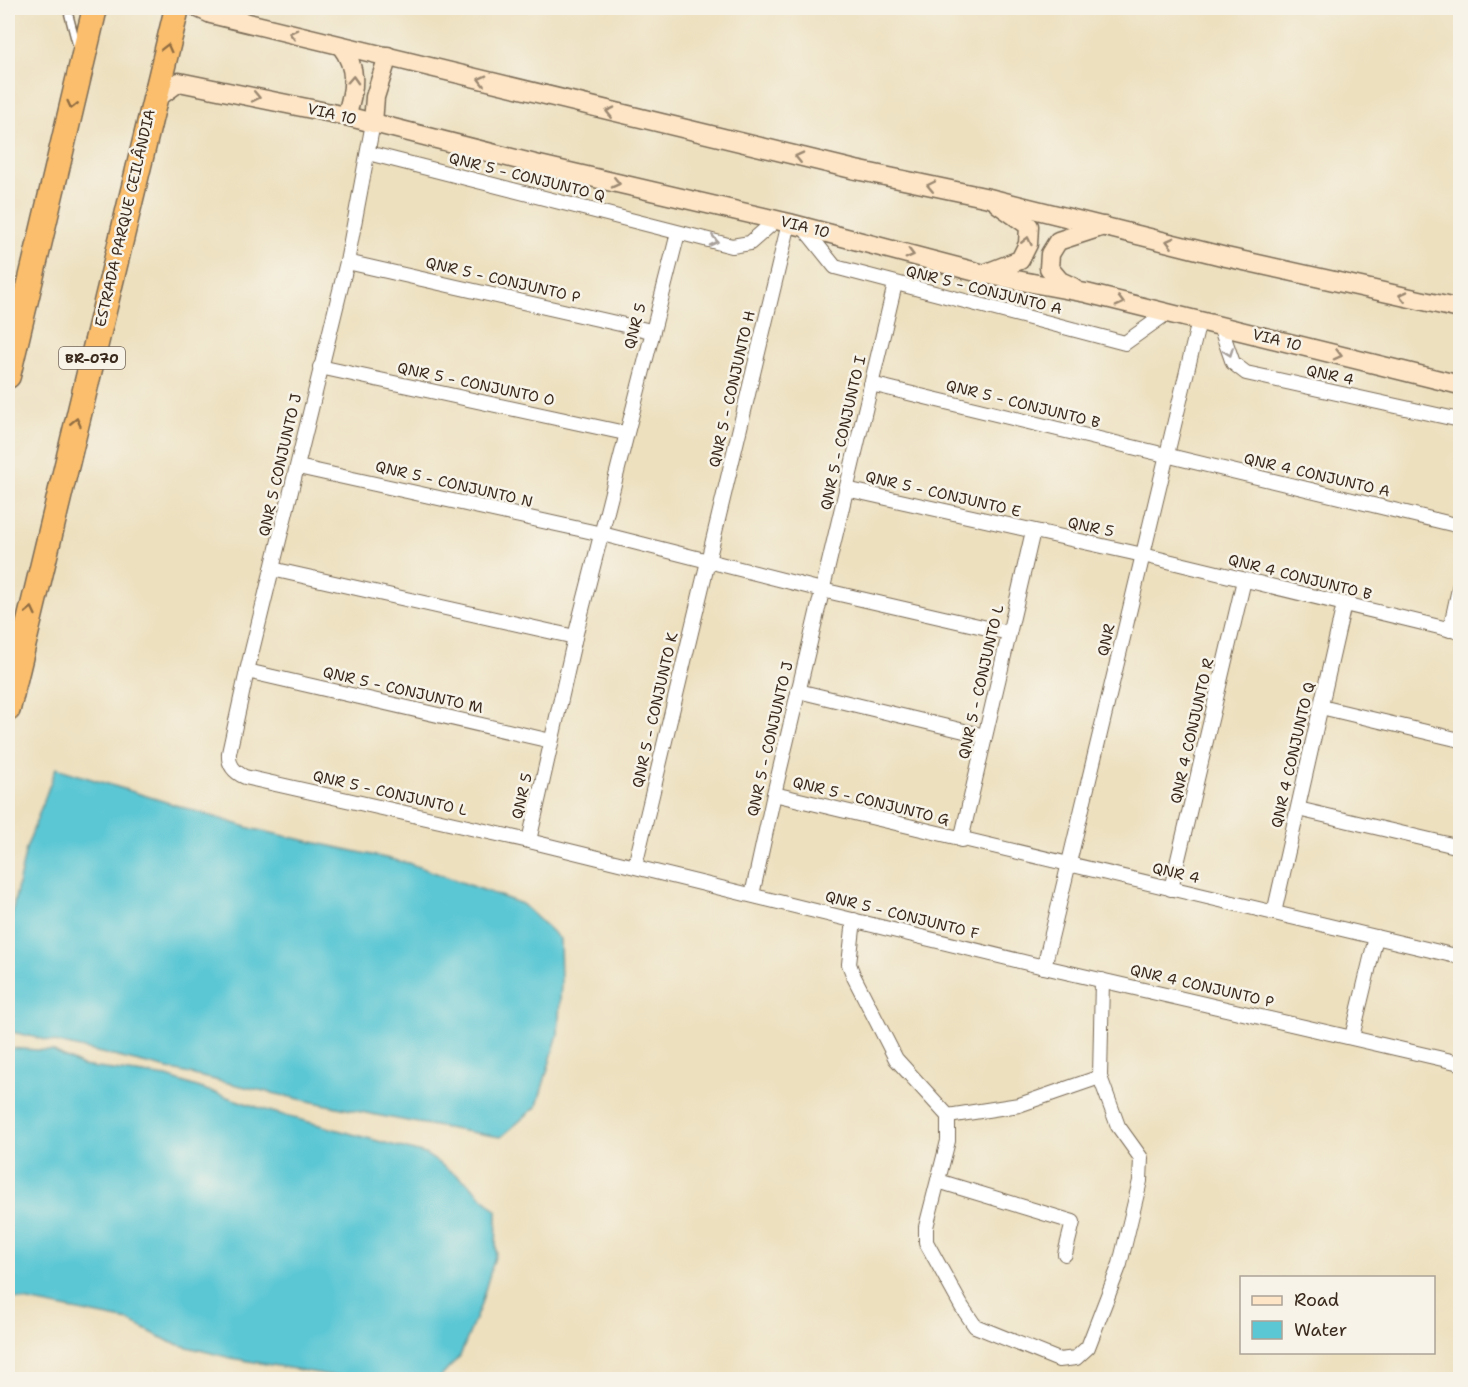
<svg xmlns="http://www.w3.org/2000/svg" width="1468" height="1387" viewBox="0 0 1468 1387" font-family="'Shantell Sans',sans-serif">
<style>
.water{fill:#5cc7d4;stroke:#4c7879;stroke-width:1.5}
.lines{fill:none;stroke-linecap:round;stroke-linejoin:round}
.lane-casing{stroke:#796a56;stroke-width:10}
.street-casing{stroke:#796a56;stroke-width:16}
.secondary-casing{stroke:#796a56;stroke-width:21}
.highway-casing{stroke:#796a56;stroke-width:27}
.lane{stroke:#fff;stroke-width:7}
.street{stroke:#fff;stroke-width:14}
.secondary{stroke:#fde5c5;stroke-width:18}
.highway{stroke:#fabe6d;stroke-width:24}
.oneway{stroke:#9c8872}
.oneway2{stroke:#916d42}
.oneway3{stroke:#a79f9a}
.labels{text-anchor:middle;stroke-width:5;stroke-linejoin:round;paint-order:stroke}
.shield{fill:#f7f3e8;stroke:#73665b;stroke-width:1.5}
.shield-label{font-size:14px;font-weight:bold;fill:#3b2a1e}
.street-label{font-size:15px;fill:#3b2a1e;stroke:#f7f3e8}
</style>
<rect width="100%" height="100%" fill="#f7f3e8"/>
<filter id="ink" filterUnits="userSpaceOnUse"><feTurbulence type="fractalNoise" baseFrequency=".0167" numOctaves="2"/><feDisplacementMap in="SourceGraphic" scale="12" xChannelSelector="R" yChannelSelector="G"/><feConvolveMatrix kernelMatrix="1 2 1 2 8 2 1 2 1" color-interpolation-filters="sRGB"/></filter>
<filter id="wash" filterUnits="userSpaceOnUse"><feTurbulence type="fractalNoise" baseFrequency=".008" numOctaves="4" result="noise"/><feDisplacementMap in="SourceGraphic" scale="24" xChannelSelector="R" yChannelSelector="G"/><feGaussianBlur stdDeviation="1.35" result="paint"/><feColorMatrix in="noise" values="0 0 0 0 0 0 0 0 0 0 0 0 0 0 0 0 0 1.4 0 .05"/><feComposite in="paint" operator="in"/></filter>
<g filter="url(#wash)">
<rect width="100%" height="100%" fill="#ede0bf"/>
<g class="water">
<path d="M 56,768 L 253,829 L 408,863 L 522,904 L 560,939 L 561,983 L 558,1034 L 537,1106 L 501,1137 C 335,1112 171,1069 8,1031 L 8,931 L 26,849 Z"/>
<path d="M 8,1048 L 52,1051 L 82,1066 L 167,1077 L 272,1112 L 425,1154 L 468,1183 L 497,1211 L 496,1253 L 480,1307 L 460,1356 L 439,1379 L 371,1379 L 329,1375 L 231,1358 L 172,1343 L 129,1321 L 8,1297 Z"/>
</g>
</g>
<g filter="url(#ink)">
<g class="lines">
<defs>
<path id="lane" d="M 67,8 L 77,46"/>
<g id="street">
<path d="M 373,123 L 347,262 L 247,671 L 229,753 C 228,765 234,772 245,777 L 529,841 L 1044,967 L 1460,1063"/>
<path d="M 368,153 L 732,246 L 750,243 L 776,220"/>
<path d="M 803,227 L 835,267 L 1125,343 L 1167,313"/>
<path d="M 347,262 L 651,331"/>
<path d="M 1220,326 L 1233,363 L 1246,373 L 1460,420"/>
<path d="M 320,367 L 625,433"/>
<path d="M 871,384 L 1460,526"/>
<path d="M 298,467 L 602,534 L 822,590 L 1009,633"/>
<path d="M 846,489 L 1143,555 L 1460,632"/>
<path d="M 272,569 L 575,637"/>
<path d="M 1450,630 L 1460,584"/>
<path d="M 247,671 L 551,741"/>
<path d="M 798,691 L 985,736"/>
<path d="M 1321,707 L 1460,740"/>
<path d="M 774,794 L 1460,957"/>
<path d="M 1298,809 L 1460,847"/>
<path d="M 961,840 L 1033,531"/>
<path d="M 529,841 L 575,637 L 678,233"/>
<path d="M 635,866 L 789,223"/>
<path d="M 1171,889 L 1244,580"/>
<path d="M 752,895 L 774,794 L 895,284"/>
<path d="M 1274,913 L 1344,604"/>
<path d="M 854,920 L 849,964 L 854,977 L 896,1059 L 948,1116 L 948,1141 L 926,1227 L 926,1242 L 962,1307 L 975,1326 L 1059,1360 L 1076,1358 L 1088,1347 L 1120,1264 L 1140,1181 L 1141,1158 L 1118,1126 L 1100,1077 L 1102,980"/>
<path d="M 1044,967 L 1199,321"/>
<path d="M 1352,1037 L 1376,937"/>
<path d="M 948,1116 L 1019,1105 L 1100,1077"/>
<path d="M 938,1181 L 1073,1222 L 1065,1254"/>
</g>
<g id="secondary">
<path d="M 198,8 L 211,14 L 856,170 L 989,198 L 1226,257 L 1460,309"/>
<path d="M 341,46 C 358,68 355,90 346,116"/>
<path d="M 153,101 L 179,82 L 346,116 L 539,165 L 789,223 L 984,274 L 1086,293 L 1460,385"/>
<path d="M 373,123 L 375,97 L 388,56"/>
<path d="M 984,274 L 1020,260 L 1028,244 L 1029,226 L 998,204"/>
<path d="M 1073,287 L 1060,281 L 1049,268 L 1050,254 L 1058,241 L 1104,226"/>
</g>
<g id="highway">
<path d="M 8,376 L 95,8"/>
<path d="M 8,709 L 177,8"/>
</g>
</defs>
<use href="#lane" class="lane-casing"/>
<use href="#street" class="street-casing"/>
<use href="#secondary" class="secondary-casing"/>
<use href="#highway" class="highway-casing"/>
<use href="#lane" class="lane"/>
<use href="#street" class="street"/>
<use href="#secondary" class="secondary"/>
<use href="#highway" class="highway"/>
</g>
<defs><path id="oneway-chevron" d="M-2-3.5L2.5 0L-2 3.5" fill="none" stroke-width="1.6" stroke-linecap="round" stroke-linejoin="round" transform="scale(1.5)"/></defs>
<g class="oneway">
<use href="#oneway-chevron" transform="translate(293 34) rotate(-166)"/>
<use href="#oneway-chevron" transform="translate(353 80) rotate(-87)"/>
<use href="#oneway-chevron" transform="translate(482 80) rotate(-166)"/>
<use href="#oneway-chevron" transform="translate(256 97) rotate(12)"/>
<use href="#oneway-chevron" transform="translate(610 112) rotate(-167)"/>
<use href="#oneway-chevron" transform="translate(799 157) rotate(-167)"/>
<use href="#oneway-chevron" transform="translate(616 183) rotate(13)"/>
<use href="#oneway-chevron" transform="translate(931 186) rotate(-168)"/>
<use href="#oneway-chevron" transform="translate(1027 241) rotate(-77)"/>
<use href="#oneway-chevron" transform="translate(1170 242) rotate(-166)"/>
<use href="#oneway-chevron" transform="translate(910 254) rotate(15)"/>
<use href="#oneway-chevron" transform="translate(1403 296) rotate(-167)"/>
<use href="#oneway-chevron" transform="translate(1120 302) rotate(14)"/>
<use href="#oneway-chevron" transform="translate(1338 355) rotate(14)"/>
</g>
<g class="oneway2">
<use href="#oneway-chevron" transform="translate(167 48) rotate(-76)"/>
<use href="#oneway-chevron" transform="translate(72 105) rotate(103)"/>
<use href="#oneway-chevron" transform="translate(76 422) rotate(-77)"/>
<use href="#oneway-chevron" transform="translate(31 611) rotate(-77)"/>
</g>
<g class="oneway3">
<use href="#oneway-chevron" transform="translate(714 241) rotate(13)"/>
<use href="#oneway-chevron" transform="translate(1229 352) rotate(70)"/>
</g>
</g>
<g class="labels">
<rect class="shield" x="59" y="347" width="66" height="22" rx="4.5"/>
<g class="shield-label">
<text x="92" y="363">BR-070</text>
</g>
<g class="street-label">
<text transform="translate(332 114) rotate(13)" y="5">VIA 10</text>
<text transform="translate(527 177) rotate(14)" y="5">QNR 5 - CONJUNTO Q</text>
<text transform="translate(125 218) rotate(-77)" y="5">ESTRADA PARQUE CEILÂNDIA</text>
<text transform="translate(805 227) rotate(14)" y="5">VIA 10</text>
<text transform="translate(503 280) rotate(13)" y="5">QNR 5 - CONJUNTO P</text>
<text transform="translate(984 290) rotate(14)" y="5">QNR 5 - CONJUNTO A</text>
<text transform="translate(635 326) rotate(-75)" y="5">QNR 5</text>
<text transform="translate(1277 340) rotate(14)" y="5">VIA 10</text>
<text transform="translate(1330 375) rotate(12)" y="5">QNR 4</text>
<text transform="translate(476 384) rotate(12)" y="5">QNR 5 - CONJUNTO O</text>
<text transform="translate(732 389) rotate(-77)" y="5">QNR 5 - CONJUNTO H</text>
<text transform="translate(1023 404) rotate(14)" y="5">QNR 5 - CONJUNTO B</text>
<text transform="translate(843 433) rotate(-77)" y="5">QNR 5 - CONJUNTO I</text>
<text transform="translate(280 465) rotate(-77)" y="5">QNR 5 CONJUNTO J</text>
<text transform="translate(1317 475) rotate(13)" y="5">QNR 4 CONJUNTO A</text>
<text transform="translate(454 484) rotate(13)" y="5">QNR 5 - CONJUNTO N</text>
<text transform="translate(943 494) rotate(13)" y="5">QNR 5 - CONJUNTO E</text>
<text transform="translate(1091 527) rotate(12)" y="5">QNR 5</text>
<text transform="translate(1300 577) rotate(14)" y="5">QNR 4 CONJUNTO B</text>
<text transform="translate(1106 640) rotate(-77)" y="5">QNR</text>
<text transform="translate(981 682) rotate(-77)" y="5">QNR 5 - CONJUNTO L</text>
<text transform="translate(403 690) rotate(13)" y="5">QNR 5 - CONJUNTO M</text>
<text transform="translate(655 710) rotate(-77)" y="5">QNR 5 - CONJUNTO K</text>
<text transform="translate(1192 731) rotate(-77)" y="5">QNR 4 CONJUNTO R</text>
<text transform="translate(770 739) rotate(-77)" y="5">QNR 5 - CONJUNTO J</text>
<text transform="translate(1293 755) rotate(-77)" y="5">QNR 4 CONJUNTO Q</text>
<text transform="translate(390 793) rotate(13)" y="5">QNR 5 - CONJUNTO L</text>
<text transform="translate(522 796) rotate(-77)" y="5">QNR 5</text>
<text transform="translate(871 801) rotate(14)" y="5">QNR 5 - CONJUNTO G</text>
<text transform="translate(1176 873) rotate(13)" y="5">QNR 4</text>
<text transform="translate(902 915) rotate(14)" y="5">QNR 5 - CONJUNTO F</text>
<text transform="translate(1202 986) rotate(13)" y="5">QNR 4 CONJUNTO P</text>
</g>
</g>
<rect width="1468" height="1387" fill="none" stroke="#f7f3e8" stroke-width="30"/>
<rect x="1240" y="1276" width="195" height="78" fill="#f7f3e8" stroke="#aca397" stroke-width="1.5"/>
<rect x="1252" y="1296" width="30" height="9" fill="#fde5c5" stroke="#aca397" stroke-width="1.5"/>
<text x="1294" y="1306" font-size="18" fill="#3b2a1e">Road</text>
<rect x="1252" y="1321" width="30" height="18" fill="#5cc7d4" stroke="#aca397" stroke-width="1.5"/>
<text x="1294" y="1336" font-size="18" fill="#3b2a1e">Water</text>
</svg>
